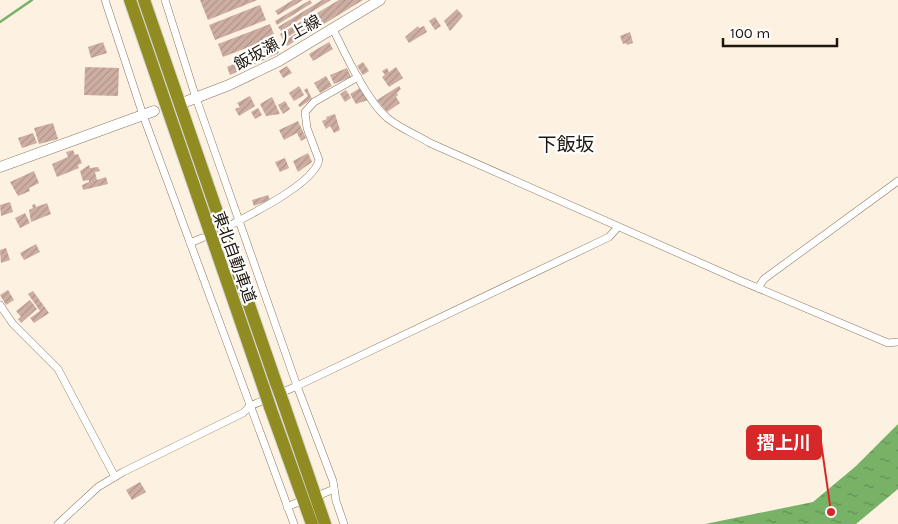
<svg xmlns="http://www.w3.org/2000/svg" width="898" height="524" viewBox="0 0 898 524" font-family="Karla,'Noto Sans JP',sans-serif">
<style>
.water{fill:url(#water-ripples)}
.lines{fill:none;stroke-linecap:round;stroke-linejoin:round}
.stream{stroke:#78b267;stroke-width:2.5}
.building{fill:url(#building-hatch)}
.street-casing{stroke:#8a7860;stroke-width:8}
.secondary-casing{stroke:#8a7860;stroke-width:11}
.highway-casing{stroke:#d6d5d4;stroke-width:14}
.street{stroke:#fff;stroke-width:7}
.secondary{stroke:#fff;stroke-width:10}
.highway{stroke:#918c22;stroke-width:12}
.highway-bridge-casing{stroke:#d6d5d4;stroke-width:14;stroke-linecap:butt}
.highway-bridge{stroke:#918c22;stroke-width:12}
.labels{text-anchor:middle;stroke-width:4.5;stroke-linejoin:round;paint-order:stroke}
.street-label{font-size:16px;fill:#1e170e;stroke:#fff}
.quarter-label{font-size:19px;fill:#1e170e;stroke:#fff}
.leader{fill:none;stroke:#d62828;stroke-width:2}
.callout-dot{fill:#d62828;stroke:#fff;stroke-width:2}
.callout{fill:#d62828;stroke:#d62828;stroke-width:2}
.callout-label{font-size:18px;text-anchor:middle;font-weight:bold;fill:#fff}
</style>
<defs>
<pattern id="water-ripples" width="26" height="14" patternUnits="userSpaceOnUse" patternTransform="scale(1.25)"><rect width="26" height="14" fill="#78b267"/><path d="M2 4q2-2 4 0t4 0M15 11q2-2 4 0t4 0" fill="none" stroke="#629053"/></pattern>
<pattern id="building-hatch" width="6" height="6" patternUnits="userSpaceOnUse" patternTransform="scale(1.25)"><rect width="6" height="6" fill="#ceaea2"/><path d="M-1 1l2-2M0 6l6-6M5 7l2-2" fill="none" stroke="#b0958a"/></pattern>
</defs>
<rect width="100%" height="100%" fill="#fdf1e1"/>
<path class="water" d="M 898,424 L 898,489 L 856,524 L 705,524 L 813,502 L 856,466 Z"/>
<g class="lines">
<path class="stream" d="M 0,22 L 32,0"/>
</g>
<g class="building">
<path d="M 200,0 L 257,0 L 208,20 Z"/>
<path d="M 293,0 L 303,0 L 278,15 L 275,11 Z"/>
<path d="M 310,0 L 312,3 L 277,25 L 275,21 Z"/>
<path d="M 322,0 L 331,0 L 281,31 L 278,27 Z"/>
<path d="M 339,0 L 363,0 L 314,30 L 307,19 Z"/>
<path d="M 260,5 L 266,20 L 215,40 L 209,25 Z"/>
<path d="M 457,9 L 463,16 L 450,31 L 444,21 Z"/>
<path d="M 435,17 L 441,26 L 435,30 L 429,21 Z"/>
<path d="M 304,20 L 307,25 L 283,40 L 280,34 Z"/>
<path d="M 270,24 L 275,37 L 223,57 L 218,44 Z"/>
<path d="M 418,26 L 419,28 L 424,26 L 427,32 L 409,43 L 405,37 Z"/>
<path d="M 307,27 L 311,32 L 287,46 L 284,41 Z"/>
<path d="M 630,32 L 633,43 L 627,45 L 626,43 L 623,44 L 620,36 Z"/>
<path d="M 103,42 L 107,53 L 91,58 L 88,47 Z"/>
<path d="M 329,42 L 333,49 L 313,61 L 309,54 Z"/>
<path d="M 275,45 L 279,53 L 230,75 L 227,67 Z"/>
<path d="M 363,62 L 369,71 L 363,75 L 357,66 Z"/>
<path d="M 287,66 L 292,73 L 283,78 L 279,71 Z"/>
<path d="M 85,67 L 119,68 L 118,96 L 84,95 Z"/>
<path d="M 396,67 L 403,78 L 389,87 L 382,77 L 385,75 L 382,71 L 387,68 L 389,72 Z"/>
<path d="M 347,68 L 351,77 L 334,84 L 330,75 Z"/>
<path d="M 326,76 L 332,86 L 320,93 L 314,83 Z"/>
<path d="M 299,86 L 304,95 L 294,101 L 289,93 Z"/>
<path d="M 399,86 L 401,89 L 397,93 L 398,95 L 396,97 L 400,103 L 387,112 L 377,100 Z"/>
<path d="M 307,88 L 312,99 L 300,107 L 298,105 L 308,96 L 304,90 Z"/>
<path d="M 360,88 L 368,100 L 356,104 L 350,94 Z"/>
<path d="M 346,90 L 351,98 L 345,102 L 340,94 Z"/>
<path d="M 250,96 L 255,106 L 239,116 L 235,109 L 240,107 L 237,103 Z"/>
<path d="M 272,97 L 280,114 L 266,116 L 260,104 Z"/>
<path d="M 285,101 L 290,109 L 283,114 L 278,105 Z"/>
<path d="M 258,108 L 262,115 L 255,119 L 251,112 Z"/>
<path d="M 335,114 L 340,130 L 334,133 L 330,126 L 326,129 L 322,121 L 327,119 L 326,117 Z"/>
<path d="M 298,121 L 306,138 L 301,141 L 297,133 L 284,140 L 279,130 Z"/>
<path d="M 53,123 L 58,139 L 39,144 L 34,128 Z"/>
<path d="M 33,133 L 37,143 L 22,148 L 18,138 Z"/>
<path d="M 73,150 L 75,155 L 78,154 L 82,163 L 78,165 L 79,168 L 57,177 L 52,164 L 68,157 L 66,152 Z"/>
<path d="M 308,153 L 312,162 L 298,172 L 293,161 Z"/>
<path d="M 285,158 L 289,168 L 280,172 L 275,162 Z"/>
<path d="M 89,165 L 90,168 L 98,167 L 100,171 L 95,172 L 97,180 L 106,177 L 108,184 L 83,190 L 82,185 L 89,182 L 89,180 L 83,181 L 80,171 Z"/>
<path d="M 34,171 L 39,183 L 29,188 L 30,191 L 18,196 L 10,182 Z"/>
<path d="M 268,195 L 270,200 L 254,206 L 252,200 Z"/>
<path d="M 10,202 L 13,212 L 1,216 L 0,205 Z"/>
<path d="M 47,203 L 51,214 L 31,222 L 29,210 L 33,208 L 32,205 L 35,204 L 36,207 Z"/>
<path d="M 25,213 L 30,223 L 20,228 L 15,218 Z"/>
<path d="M 36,244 L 40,252 L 24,260 L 20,253 Z"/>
<path d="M 6,248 L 10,260 L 1,263 L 0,250 Z"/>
<path d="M 8,290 L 14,300 L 6,305 L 0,295 Z"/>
<path d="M 33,291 L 49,313 L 34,323 L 30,318 L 40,311 L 28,294 Z"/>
<path d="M 30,300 L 37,309 L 21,323 L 18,319 L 21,317 L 16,311 Z"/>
<path d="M 140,482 L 146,492 L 132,500 L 126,490 Z"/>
</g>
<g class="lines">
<defs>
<g id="street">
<path d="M 105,0 L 143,115 L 294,524"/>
<path d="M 165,0 L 196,98 L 297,386 L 333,481 L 336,501 L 344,524"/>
<path d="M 333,29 C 345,53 368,104 390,120 C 402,129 417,135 430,143 L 739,280 L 888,343 L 898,342"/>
<path d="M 227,227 C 249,215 314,184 319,160 L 307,128 L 305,112 L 314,102 L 358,77"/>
<path d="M 190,243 L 202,238"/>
<path d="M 758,288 L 764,279 L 898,181"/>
<path d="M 0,305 L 13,324 L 58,369 L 115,477"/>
<path d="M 322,494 L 334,489"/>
<path d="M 287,507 L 296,503"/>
<path d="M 58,524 L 98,487 L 123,472 L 243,413 L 250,406 L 297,386 L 609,237 L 618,227"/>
</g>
<g id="secondary">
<path d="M 185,102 L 229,85 L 279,61 L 380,0"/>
<path d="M 0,167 L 154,111"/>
</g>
<g id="highway">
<path d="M 130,0 L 264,389"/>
<path d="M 144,0 L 276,383"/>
<path d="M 283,402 L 325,524"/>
<path d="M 270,407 L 312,524"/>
</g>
</defs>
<use href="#street" class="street-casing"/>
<use href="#secondary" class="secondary-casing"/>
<use href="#highway" class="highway-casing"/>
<use href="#street" class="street"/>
<use href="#secondary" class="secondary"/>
<use href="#highway" class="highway"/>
<defs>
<g id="highway-bridge">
<path d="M 276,383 L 283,402"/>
<path d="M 264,389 L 270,407"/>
</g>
</defs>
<use href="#highway-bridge" class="highway-bridge-casing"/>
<use href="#highway-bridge" class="highway-bridge"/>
</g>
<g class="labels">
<g class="street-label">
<text transform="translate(277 42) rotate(-29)" y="6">飯坂瀬ノ上線</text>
<text transform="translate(235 257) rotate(70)" y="6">東北自動車道</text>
</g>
<g class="quarter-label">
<text x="566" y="151">下飯坂</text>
</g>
</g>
<path class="leader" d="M831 512L821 442"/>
<circle class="callout-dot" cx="831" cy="512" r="5"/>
<rect class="callout" x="747" y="426" width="74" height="33" rx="5"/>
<g class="callout-label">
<text x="784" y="449">摺上川</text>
</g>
<path d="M723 38v8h114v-8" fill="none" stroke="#1e170e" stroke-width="2.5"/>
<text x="730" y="38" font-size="15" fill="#1e170e" stroke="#ffffff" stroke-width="4" paint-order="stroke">100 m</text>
</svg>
